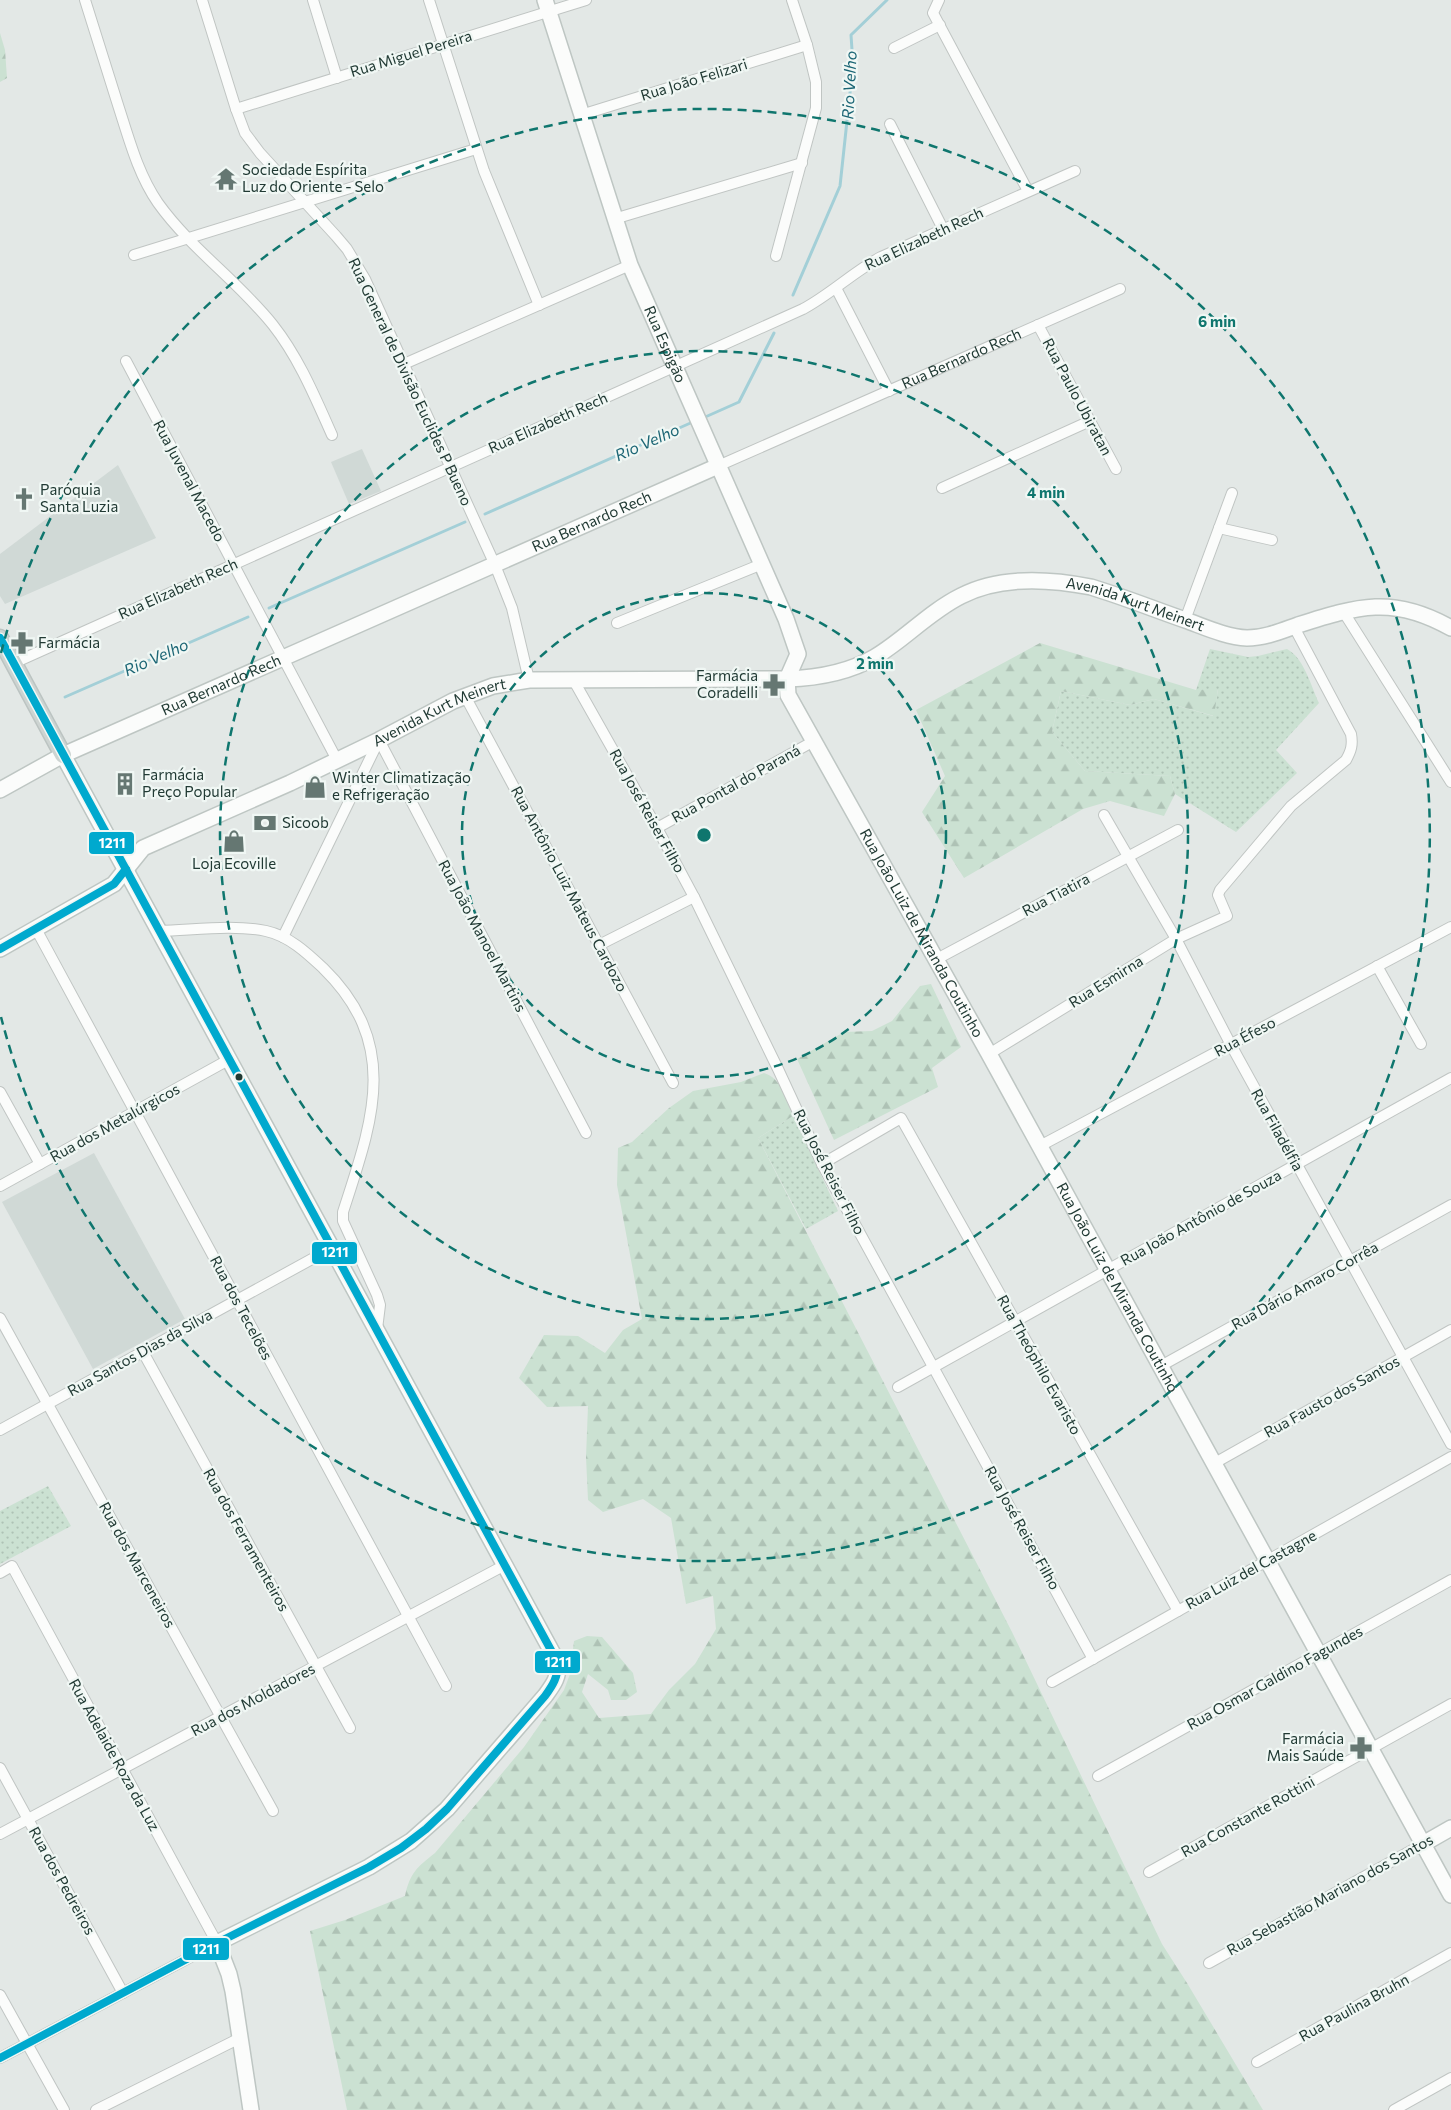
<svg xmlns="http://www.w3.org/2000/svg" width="1451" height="2110" viewBox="0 0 1451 2110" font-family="Commissioner,sans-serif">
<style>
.built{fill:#d0d9d6}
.grass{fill:url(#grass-dots)}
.forest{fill:url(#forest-firs)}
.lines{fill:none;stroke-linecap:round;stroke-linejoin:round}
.stream{stroke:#a3cfd7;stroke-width:3}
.street-casing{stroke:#c0c5c3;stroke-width:12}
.secondary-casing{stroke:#bec6c3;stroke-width:18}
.primary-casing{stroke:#bcc4c2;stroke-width:19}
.street{stroke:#fbfcfb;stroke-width:10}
.secondary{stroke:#fbfcfb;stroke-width:15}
.primary{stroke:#cdd4d2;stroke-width:16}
.bus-1-casing{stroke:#f0f7f4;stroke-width:11}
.bus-1{stroke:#00a9ce;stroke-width:8}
.ring{fill:none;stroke:#0f766e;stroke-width:2.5;stroke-dasharray:9 6}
.bus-dot{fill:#213a34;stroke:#f0f7f4;stroke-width:2}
.labels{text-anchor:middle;stroke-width:4.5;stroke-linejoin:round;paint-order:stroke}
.street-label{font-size:15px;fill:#213a34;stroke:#f0f7f4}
.poi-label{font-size:15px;fill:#213a34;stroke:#f0f7f4;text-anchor:start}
.water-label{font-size:16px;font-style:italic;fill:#1c6675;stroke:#f0f7f4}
.centre{fill:#0f766e;stroke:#f0f7f4;stroke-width:2.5}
.ring-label{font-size:15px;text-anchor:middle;font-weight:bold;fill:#0f766e;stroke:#f0f7f4;stroke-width:4.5;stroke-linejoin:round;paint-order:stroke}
.line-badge{stroke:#f0f7f4;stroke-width:2}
.badge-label{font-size:14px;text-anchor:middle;font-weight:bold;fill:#fff}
</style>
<defs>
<pattern id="grass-dots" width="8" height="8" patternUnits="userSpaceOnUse" patternTransform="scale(1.25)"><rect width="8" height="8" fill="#cbe1d2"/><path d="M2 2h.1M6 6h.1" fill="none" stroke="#aec2b5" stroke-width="1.8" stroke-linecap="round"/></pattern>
<pattern id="forest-firs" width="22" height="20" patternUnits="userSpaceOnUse" patternTransform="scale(1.25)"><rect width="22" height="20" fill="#cbe1d2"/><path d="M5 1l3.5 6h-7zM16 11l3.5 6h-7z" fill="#aec2b5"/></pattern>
</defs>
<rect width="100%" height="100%" fill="#e3e8e6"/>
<g class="built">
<path d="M 362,449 L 381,491 L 349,504 L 331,462 Z"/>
<path d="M 118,465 L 156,538 L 5,604 L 0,596 L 0,554 Z"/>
<path d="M 94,1153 L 185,1319 L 93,1369 L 2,1202 Z"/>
</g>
<g class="grass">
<path d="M 1210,649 L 1248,657 L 1258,656 L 1287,649 C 1304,658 1311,686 1319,703 L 1276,750 L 1297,773 L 1236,832 L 1175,794 L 1170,776 L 1085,771 L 1052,732 L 1061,691 L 1130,705 L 1154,699 L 1213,716 L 1218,690 L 1196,690 Z"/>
<path d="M 793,1116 L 838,1211 L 806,1229 L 758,1138 Z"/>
<path d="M 48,1486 L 71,1526 L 0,1564 L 0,1511 Z"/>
</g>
<g class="forest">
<path d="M 0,33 L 5,50 L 7,78 L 0,82 Z"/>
<path d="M 1040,643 L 1196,690 L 1218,689 L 1214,716 L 1154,699 L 1130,705 L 1061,691 L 1052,732 L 1085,771 L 1170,776 L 1175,794 L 1164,816 L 1110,801 L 1083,809 L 964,878 L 922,812 L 945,776 L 916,710 Z"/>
<path d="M 931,984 L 961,1047 L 932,1068 L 938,1087 L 834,1140 L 797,1059 L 844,1032 L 872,1031 L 892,1021 L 920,986 Z"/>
<path d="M 764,1073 C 782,1078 786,1101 793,1116 L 758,1138 L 1012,1632 L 1162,1944 L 1187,1983 L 1263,2110 L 347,2110 L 310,1931 L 345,1920 L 405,1896 C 410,1873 417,1867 435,1853 L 524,1747 L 564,1690 L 570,1674 L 574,1641 L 587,1636 L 602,1637 L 633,1673 L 637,1692 L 626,1700 L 611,1700 L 608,1690 L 588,1674 L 582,1692 L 599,1718 L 651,1714 L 669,1690 L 695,1664 L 716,1629 L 713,1596 L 686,1604 L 671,1518 L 643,1499 L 603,1512 L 588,1500 L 586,1457 L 588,1406 L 547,1407 L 519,1378 L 544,1335 L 578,1336 L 605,1353 L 623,1330 L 642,1319 L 617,1185 L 618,1148 L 632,1142 L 669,1108 L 693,1091 L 741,1082 Z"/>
</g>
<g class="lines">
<g class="stream">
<path d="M 793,295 L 840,186 L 853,65 L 851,35 L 887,0"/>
<path d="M 703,418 L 739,402 L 774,333"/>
<path d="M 485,514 L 695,421"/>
<path d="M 269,608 L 465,522"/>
<path d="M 65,697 L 248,617"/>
</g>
<defs>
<g id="street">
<path d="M 85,0 C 96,35 107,70 118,105 C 129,139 138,174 158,203 C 191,249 238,281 273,325 C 299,358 315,397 332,435"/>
<path d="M 202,0 L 236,109 L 245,133 L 260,153 L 336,236 L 347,249 L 365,279 L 495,565 L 512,608 L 529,680"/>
<path d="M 313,0 L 337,78"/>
<path d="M 429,0 L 484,171 L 539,305"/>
<path d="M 939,0 L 933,13 L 1028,191"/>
<path d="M 894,48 L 940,25"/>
<path d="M 236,109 L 586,0"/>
<path d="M 581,115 L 807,45"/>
<path d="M 890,124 L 943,229"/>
<path d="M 614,219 L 802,163"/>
<path d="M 134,255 L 476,149"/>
<path d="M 776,256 L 816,108 L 816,82 L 807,45 L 792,0"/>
<path d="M 836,288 L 889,391"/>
<path d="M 1038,325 L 1116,469"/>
<path d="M 126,361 L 337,760"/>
<path d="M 404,364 L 630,265"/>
<path id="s1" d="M 718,466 L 1120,289"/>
<path d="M 942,488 L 1090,421"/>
<path d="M 1219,528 L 1272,540"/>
<path d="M 1343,611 L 1451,782"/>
<path d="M 1185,620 L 1232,493"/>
<path d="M 617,623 L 762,564"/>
<path d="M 14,663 L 803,309 C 831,294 853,272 881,257 L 1075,171"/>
<path d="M 574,681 L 657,828 L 694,897 L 778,1069 L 822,1164 L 1093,1659"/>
<path d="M 465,696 L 673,1083"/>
<path d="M 379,740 L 586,1133"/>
<path d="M 1104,815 L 1176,939 L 1231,1045 L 1451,1444"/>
<path d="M 657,828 L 814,741"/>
<path d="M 36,929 L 446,1686"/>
<path d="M 160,931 C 194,930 233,924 266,931 C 289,936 307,953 323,968 C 402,1045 372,1122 343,1212 L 343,1221 L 377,1295 L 380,1305 L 377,1329"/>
<path d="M 283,937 L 379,740"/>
<path d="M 599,945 L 694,897"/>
<path d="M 935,960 L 1178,830"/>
<path d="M 1377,966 L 1421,1044"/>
<path d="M 989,1054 L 1176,939 L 1227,916 L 1218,895 L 1220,890 L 1291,806 L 1346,760 C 1351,751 1353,745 1351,734 L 1294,627"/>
<path d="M 0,1092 L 40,1164"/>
<path d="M 1038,1147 L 1451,927"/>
<path d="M 822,1164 L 901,1118 L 1178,1611"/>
<path d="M 0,1186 L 230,1059"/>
<path d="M 0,1318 L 273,1811"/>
<path d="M 143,1352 L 350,1728"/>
<path d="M 1159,1367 L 1451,1205"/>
<path d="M 898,1387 L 1451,1078"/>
<path d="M 0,1430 L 332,1248"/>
<path d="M 1213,1464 L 1451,1330"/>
<path d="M 0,1573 L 12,1566 L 217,1943 L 0,2058"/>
<path d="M 1052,1682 L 1451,1457"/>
<path d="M 0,1768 L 123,1993"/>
<path d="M 1098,1776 L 1451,1580"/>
<path d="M 0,1834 L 505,1565"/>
<path d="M 1149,1872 L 1451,1704"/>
<path d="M 1209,1963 L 1423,1844"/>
<path d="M 0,1995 L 64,2110"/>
<path d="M 1257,2062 L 1451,1953"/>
<path d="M 96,2110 L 240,2038"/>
<path d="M 1394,2110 L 1451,2078"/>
</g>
<g id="secondary">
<path id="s2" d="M 545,0 L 630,265 L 786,619 L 798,654 L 787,679"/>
<path id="s3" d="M 787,679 L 788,695 L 989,1054 L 1451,1895"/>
<path d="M 63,755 L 558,1663 C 559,1678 553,1685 545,1696 L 447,1809 L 411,1841 L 369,1867 L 217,1943 L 229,1974 L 233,1991 L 251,2110"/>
<path id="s4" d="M 0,790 L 63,755 L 718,466"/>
<path id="s5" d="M 0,949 L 114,884 L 143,848 L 290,783 L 379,740 L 453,701 L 493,686 L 529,680 L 787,679 C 817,678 848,673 875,657 C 905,639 929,612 961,596 C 999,576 1050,579 1091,587 C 1124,597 1156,610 1188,621 C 1207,628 1227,637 1247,638 C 1265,638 1281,631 1298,625 C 1358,606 1393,595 1451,628"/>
<path d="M 1423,1844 L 1451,1828"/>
</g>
<path id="primary" d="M 0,638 L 63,755"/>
</defs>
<use href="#street" class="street-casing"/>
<use href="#secondary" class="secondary-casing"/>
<use href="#primary" class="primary-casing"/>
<use href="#street" class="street"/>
<use href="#secondary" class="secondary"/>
<use href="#primary" class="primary"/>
<defs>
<g id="bus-1">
<path d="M 0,638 L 558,1663 C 558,1677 553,1685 545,1696 L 447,1809 L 426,1829 L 401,1848 L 369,1867 L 217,1943 L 0,2058"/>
<path d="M 0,949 L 114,884 L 126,869"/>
</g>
</defs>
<use href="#bus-1" class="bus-1-casing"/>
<use href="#bus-1" class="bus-1"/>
</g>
<g class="ring">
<circle cx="704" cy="835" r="242"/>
<circle cx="704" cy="835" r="484"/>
<path d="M1 653A726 726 0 1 1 1 1017"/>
</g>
<defs>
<symbol id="temple-bare" viewBox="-9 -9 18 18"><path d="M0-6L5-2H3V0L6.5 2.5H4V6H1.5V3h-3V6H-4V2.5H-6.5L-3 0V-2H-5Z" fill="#657772" stroke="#f0f7f4" stroke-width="2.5" paint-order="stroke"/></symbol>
<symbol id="church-bare" viewBox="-9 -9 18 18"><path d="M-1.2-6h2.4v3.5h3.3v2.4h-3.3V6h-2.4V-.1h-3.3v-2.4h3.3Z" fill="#657772" stroke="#f0f7f4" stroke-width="2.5" paint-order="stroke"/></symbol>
<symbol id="pharmacy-bare" viewBox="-9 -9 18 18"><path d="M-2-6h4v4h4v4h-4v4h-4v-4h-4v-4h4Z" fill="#657772" stroke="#f0f7f4" stroke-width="2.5" paint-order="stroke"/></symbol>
<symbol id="building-bare" viewBox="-9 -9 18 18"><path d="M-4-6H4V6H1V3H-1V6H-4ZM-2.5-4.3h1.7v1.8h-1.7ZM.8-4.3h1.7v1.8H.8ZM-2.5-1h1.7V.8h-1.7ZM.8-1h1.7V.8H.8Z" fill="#657772" stroke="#f0f7f4" stroke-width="2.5" paint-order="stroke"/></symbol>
<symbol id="shop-bare" viewBox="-9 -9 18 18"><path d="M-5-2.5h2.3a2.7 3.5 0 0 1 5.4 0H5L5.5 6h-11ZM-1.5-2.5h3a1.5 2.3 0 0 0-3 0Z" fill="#657772" stroke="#f0f7f4" stroke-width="2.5" paint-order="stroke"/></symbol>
<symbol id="bank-bare" viewBox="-9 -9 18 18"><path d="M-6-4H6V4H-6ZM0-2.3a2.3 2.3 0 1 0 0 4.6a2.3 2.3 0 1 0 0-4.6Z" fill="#657772" stroke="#f0f7f4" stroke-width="2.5" paint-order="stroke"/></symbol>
</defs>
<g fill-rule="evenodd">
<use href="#temple-bare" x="210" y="163" width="32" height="32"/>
<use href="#church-bare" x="8" y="483" width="32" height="32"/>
<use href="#pharmacy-bare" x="6" y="627" width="32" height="32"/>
<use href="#pharmacy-bare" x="758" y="669" width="32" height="32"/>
<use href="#building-bare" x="109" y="768" width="32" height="32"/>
<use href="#shop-bare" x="299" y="771" width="32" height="32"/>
<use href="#bank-bare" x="249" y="807" width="32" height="32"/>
<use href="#shop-bare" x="218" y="825" width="32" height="32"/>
<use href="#pharmacy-bare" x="1345" y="1732" width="32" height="32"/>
</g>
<circle class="bus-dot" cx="239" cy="1077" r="4.5"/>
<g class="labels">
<g class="street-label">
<text transform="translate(411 54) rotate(-17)" y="5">Rua Miguel Pereira</text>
<text transform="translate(694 80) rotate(-17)" y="5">Rua João Felizari</text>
<text transform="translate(924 239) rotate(-25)" y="5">Rua Elizabeth Rech</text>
<text dy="5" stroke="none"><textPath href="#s2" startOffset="365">Rua Espigão</textPath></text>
<text dy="5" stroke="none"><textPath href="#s1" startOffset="266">Rua Bernardo Rech</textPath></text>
<text transform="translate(410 382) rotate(65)" y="5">Rua General de Divisão Euclides P Bueno</text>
<text transform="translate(1077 397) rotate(62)" y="5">Rua Paulo Ubiratan</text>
<text transform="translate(548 423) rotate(-24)" y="5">Rua Elizabeth Rech</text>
<text transform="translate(189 481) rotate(62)" y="5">Rua Juvenal Macedo</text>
<text dy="5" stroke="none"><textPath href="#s4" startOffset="650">Rua Bernardo Rech</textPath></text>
<text transform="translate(178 589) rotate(-24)" y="5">Rua Elizabeth Rech</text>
<text dy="5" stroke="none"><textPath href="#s5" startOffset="1235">Avenida Kurt Meinert</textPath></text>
<text dy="5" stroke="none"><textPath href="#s4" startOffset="245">Rua Bernardo Rech</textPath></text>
<text dy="5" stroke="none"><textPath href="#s5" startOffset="504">Avenida Kurt Meinert</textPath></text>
<text transform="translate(736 784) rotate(-29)" y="5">Rua Pontal do Paraná</text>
<text transform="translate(647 811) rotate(61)" y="5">Rua José Reiser Filho</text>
<text transform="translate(569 889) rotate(62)" y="5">Rua Antônio Luiz Mateus Cardozo</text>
<text transform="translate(1056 895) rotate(-28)" y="5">Rua Tiatira</text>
<text dy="5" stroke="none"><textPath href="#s3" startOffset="289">Rua João Luiz de Miranda Coutinho</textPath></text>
<text transform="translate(482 936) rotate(62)" y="5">Rua João Manoel Martins</text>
<text transform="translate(1106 982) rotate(-32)" y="5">Rua Esmirna</text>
<text transform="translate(1245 1037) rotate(-28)" y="5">Rua Éfeso</text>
<text transform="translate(115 1123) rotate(-29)" y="5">Rua dos Metalúrgicos</text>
<text transform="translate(1277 1130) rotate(61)" y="5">Rua Filadélfia</text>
<text transform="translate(829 1172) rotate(63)" y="5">Rua José Reiser Filho</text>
<text transform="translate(1201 1218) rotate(-29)" y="5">Rua João Antônio de Souza</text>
<text transform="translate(1305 1286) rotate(-29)" y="5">Rua Dário Amaro Corrêa</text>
<text dy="5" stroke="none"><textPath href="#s3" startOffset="694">Rua João Luiz de Miranda Coutinho</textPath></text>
<text transform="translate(241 1308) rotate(62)" y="5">Rua dos Tecelões</text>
<text transform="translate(140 1353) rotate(-29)" y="5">Rua Santos Dias da Silva</text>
<text transform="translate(1039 1365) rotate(61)" y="5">Rua Theóphilo Evaristo</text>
<text transform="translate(1332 1397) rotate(-29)" y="5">Rua Fausto dos Santos</text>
<text transform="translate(1022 1528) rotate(61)" y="5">Rua José Reiser Filho</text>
<text transform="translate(246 1540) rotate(61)" y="5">Rua dos Ferramenteiros</text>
<text transform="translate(137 1565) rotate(61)" y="5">Rua dos Marceneiros</text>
<text transform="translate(1251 1570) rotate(-29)" y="5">Rua Luiz del Castagne</text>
<text transform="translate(1275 1678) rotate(-29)" y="5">Rua Osmar Galdino Fagundes</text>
<text transform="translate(253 1700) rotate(-28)" y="5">Rua dos Moldadores</text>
<text transform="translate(114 1755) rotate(61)" y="5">Rua Adelaide Roza da Luz</text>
<text transform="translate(1248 1817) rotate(-29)" y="5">Rua Constante Rottini</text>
<text transform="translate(62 1881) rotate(61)" y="5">Rua dos Pedreiros</text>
<text transform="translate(1330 1895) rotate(-29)" y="5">Rua Sebastião Mariano dos Santos</text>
<text transform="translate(1354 2008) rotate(-29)" y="5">Rua Paulina Bruhn</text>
</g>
<g class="poi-label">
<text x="242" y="175">Sociedade Espírita<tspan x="242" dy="17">Luz do Oriente - Selo</tspan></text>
<text x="40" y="495">Paróquia<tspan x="40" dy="17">Santa Luzia</tspan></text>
<text x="38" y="648">Farmácia</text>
<text x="758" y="681" text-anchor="end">Farmácia<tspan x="758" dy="17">Coradelli</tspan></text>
<text x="142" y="780">Farmácia<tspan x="142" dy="17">Preço Popular</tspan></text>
<text x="332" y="783">Winter Climatização<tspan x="332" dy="17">e Refrigeração</tspan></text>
<text x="282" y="828">Sicoob</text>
<text x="234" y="869" text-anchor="middle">Loja Ecoville</text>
<text x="1344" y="1744" text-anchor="end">Farmácia<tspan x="1344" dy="17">Mais Saúde</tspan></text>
</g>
<g class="water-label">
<text transform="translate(849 85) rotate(-87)" y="6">Rio Velho</text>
<text transform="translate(647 442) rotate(-24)" y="6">Rio Velho</text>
<text transform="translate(156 657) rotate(-24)" y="6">Rio Velho</text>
</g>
</g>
<circle cx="704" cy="835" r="8" class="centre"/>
<g class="ring-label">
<text x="1217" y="327">6 min</text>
<text x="1046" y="498">4 min</text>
<text x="875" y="669">2 min</text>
</g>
<g class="line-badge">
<rect x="88" y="831" width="47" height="24" rx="5" fill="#00a9ce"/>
<rect x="311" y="1241" width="47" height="24" rx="5" fill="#00a9ce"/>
<rect x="534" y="1650" width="47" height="24" rx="5" fill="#00a9ce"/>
<rect x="182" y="1937" width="48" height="24" rx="5" fill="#00a9ce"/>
</g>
<g class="badge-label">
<text x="112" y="848">1211</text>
<text x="335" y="1257">1211</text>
<text x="558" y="1667">1211</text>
<text x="206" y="1954">1211</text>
</g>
</svg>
